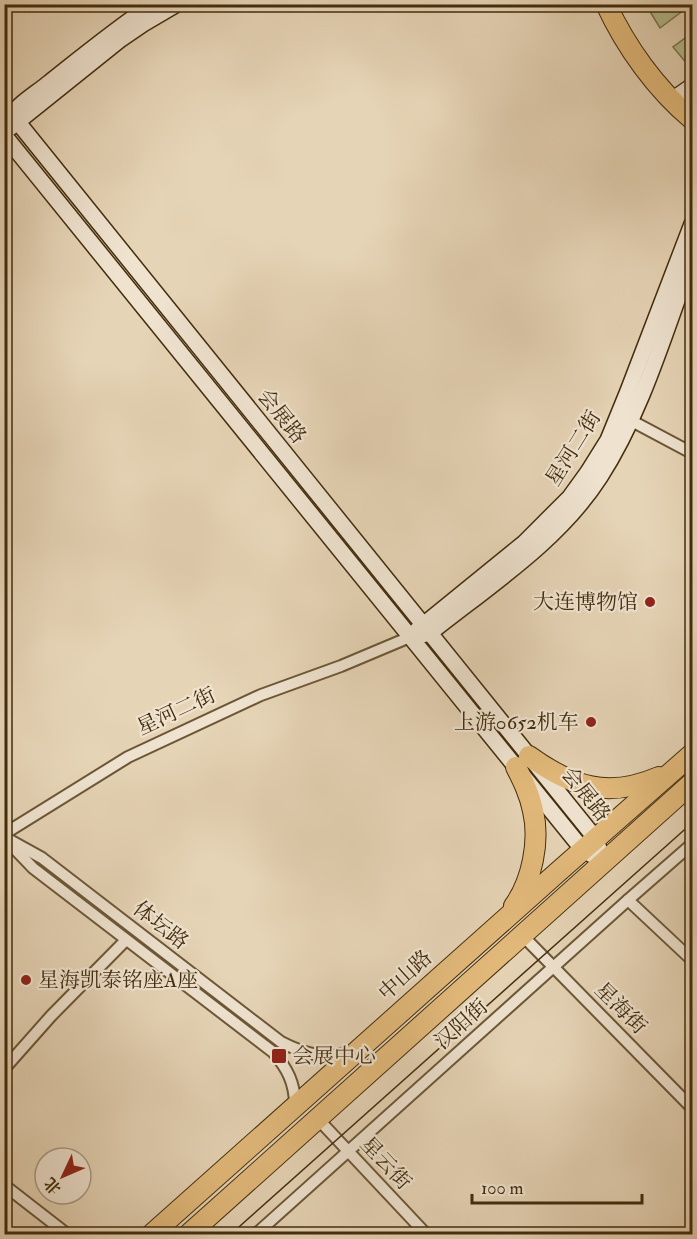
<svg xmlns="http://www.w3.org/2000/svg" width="697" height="1239" viewBox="0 0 697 1239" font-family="'IM FELL Double Pica','Noto Serif SC',serif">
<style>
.green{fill:#b4bd8e;stroke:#7b754e;stroke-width:1.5}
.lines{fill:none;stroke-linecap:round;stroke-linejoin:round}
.street-casing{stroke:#6b5737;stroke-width:14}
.secondary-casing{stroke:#422d0d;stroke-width:18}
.highway-casing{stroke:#422d0d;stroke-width:22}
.street{stroke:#efe3d0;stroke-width:10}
.secondary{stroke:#efe3d0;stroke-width:15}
.highway{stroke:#e3ba7b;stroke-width:20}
.tram{stroke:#422d0d;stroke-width:1.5}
.poi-dot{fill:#8f2418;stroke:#efe3d0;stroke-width:2}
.labels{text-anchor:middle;stroke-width:4.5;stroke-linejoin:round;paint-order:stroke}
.street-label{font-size:21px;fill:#422d0d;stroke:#efe3d0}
.poi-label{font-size:21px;fill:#422d0d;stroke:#efe3d0;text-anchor:end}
</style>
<rect width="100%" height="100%" fill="#e6d4b6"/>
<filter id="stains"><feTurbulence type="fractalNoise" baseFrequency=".00333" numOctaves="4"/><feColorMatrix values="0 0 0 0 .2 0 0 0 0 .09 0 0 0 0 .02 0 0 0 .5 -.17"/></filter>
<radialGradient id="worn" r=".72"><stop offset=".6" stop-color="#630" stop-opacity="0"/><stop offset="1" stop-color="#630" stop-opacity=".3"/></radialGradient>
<g class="green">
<path d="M 692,4 L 660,28 L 646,5 L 646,4 Z"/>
<path d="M 692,33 L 692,70 L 673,47 Z"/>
</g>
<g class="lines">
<defs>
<g id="street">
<path d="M 630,420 L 692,453"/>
<path d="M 4,834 L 128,757 L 261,695 L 341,666 L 410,637"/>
<path d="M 4,837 L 42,858 L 281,1042 C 304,1054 326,1060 351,1051"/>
<path d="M 11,845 L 33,868 L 273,1052 C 287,1068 295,1083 295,1105"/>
<path d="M 628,900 L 692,960"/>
<path d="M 522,935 L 692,1108"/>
<path d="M 4,1069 L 51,1016 L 124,942"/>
<path d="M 318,1119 L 426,1234"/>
<path d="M 4,1185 L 67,1234"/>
<path d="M 256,1234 L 628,900 L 692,844"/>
</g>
<g id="secondary">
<path d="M 672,100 L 692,86"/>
<path d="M 4,105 L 596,839 L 603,862"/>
<path d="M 7,122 C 15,105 36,94 50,82 C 84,55 117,28 153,4"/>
<path d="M 10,128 L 121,39 L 143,24 L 177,4"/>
<path d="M 4,135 L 583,850 L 592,855"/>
<path d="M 417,630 L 524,543 L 570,497 L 588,472 L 608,440 L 628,391 L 692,224"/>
<path d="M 422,635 L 430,633 C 489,586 559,541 600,477 C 642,412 665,331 692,259"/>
</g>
<g id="highway">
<path d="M 606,4 C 626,47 656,89 692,119"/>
<path d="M 529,756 C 572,787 608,799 659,777"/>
<path d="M 514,906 C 532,881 540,841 533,811 C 530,795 523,781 516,767"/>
<path d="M 152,1234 L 559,871 L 692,754"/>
<path d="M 189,1234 L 692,783"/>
</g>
</defs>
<use href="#street" class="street-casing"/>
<use href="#secondary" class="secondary-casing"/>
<use href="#highway" class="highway-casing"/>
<use href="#street" class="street"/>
<use href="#secondary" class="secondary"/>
<use href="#highway" class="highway"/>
<path class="tram" d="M 231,1234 L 692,823"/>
</g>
<g class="poi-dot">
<circle cx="650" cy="602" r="6"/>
<circle cx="591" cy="722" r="6"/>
<circle cx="26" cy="980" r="6"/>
<rect x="271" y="1048" width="16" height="16" rx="3"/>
</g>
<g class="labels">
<g class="street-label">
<text transform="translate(282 416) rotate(51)" y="7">会展路</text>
<text transform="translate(573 448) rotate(-58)" y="7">星河二街</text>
<text transform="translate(176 711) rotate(-25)" y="7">星河二街</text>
<text transform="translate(586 794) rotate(51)" y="7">会展路</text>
<text transform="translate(161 925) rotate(38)" y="7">体坛路</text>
<text transform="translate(405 975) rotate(-42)" y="7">中山路</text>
<text transform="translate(621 1008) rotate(45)" y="7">星海街</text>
<text transform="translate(461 1024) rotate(-42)" y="7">汉阳街</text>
<text transform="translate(386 1163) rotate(47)" y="7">星云街</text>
</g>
<g class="poi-label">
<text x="638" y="609">大连博物馆</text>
<text x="579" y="729">上游0652机车</text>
<text x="38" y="987" text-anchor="start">星海凯泰铭座A座</text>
<text x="292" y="1063" text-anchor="start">会展中心</text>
</g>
</g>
<rect width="697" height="1239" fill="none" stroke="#e6d4b6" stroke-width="24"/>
<rect x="6" y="6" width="685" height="1227" fill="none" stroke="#422d0d" stroke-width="3"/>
<rect x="12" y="12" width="673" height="1215" fill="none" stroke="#422d0d" stroke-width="1.5"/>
<g transform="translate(63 1176) rotate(226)"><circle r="28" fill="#efe3d0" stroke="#aa9a82" stroke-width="1.5"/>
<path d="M0-4.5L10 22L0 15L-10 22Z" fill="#8f2418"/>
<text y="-9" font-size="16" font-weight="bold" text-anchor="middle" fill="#422d0d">北</text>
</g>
<path d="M472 1194v9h170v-9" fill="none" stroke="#422d0d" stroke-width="3"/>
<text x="481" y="1194" font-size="18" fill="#422d0d" stroke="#efe3d0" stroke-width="4.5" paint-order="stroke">100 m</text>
<rect width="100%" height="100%" filter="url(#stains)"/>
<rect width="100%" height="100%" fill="url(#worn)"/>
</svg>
